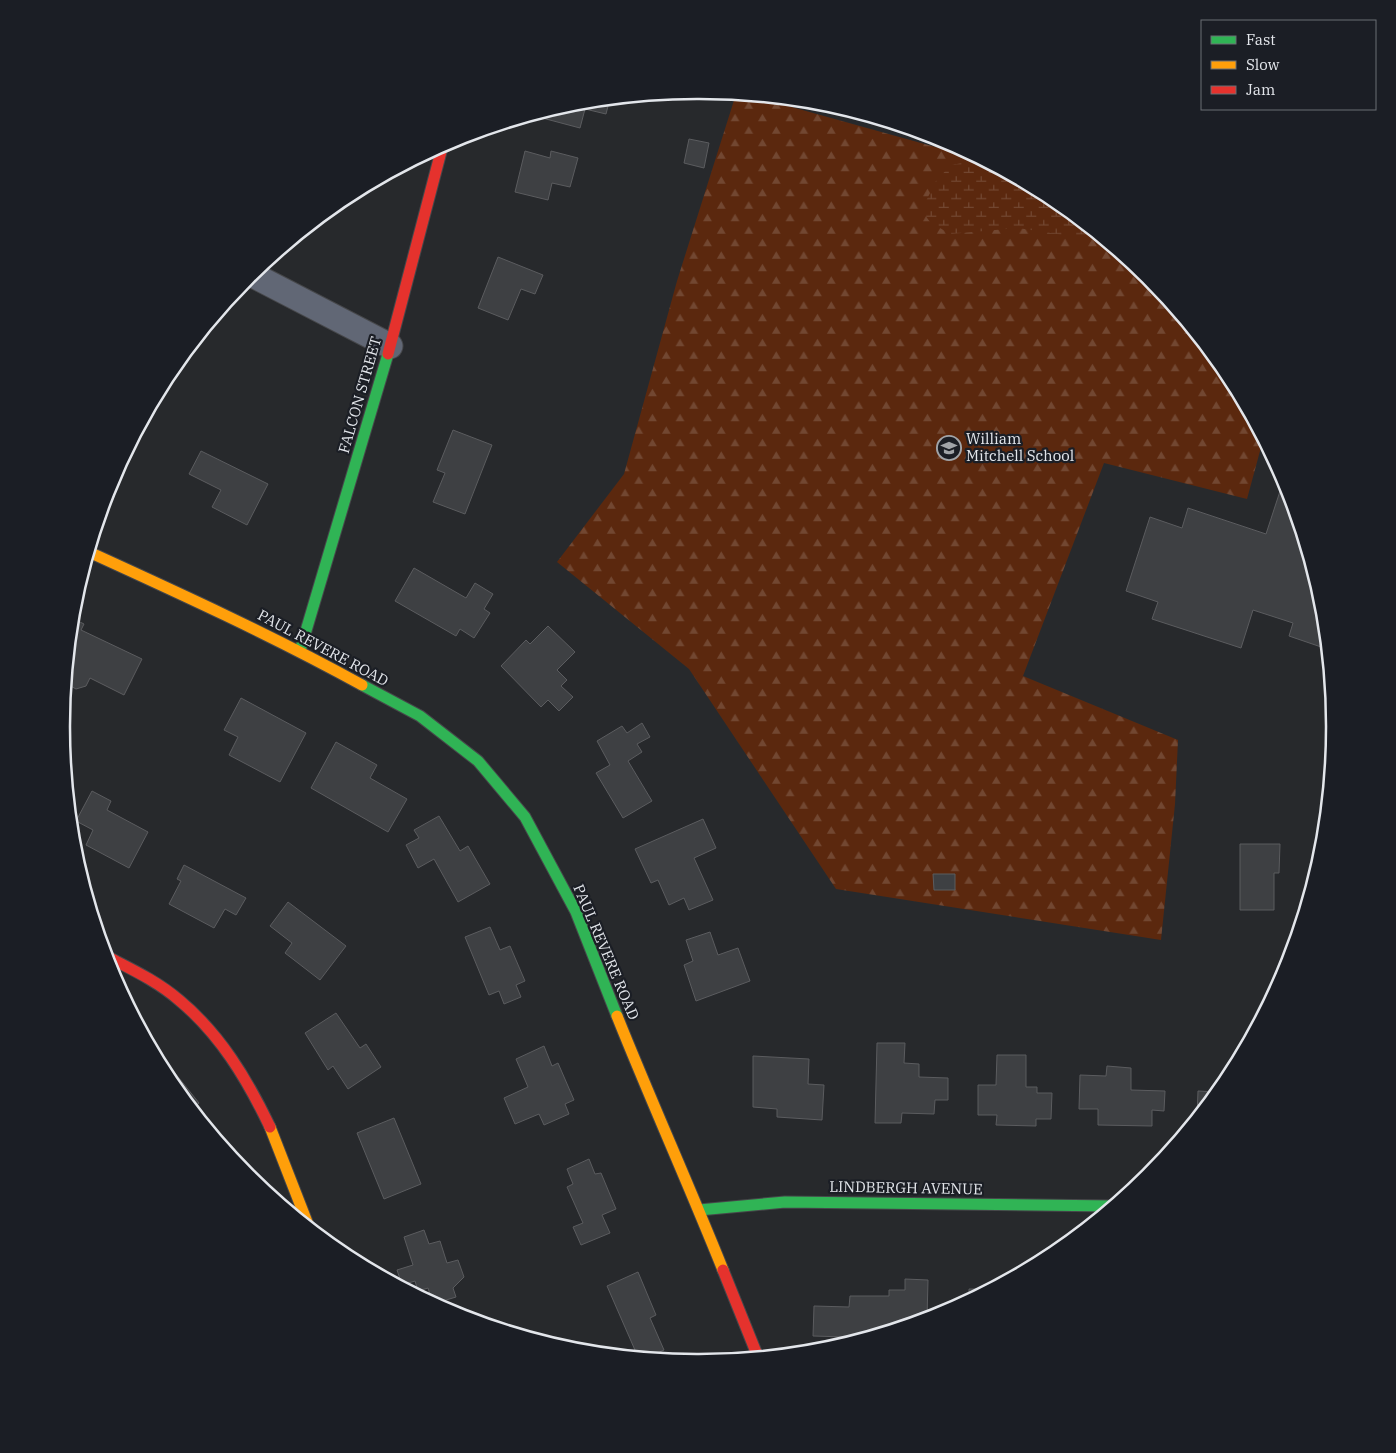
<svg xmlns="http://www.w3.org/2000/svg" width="1396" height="1453" viewBox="0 0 1396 1453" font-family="'IBM Plex Serif',serif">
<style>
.forest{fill:url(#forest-firs)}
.wetland{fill:url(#wetland-marsh)}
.building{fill:#3e4043;stroke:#5b5c5f}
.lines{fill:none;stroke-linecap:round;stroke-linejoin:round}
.street-casing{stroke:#46474a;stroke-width:27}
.fast-casing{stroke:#46474a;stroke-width:13}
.slow-casing{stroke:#46474a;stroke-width:13}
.jam-casing{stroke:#46474a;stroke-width:13}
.street{stroke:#616775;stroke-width:25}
.fast{stroke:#30b455;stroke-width:11}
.slow{stroke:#ff9f0a;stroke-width:11}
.jam{stroke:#e5322d;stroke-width:11}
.labels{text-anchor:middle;stroke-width:4.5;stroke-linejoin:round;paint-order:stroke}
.street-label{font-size:15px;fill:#e3e6eb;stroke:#1b1e25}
.poi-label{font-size:15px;fill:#e3e6eb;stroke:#1b1e25;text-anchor:start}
.rim{fill:none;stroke:#e3e6eb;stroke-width:2.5}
</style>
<defs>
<pattern id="forest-firs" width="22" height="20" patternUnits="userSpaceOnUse" patternTransform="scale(1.25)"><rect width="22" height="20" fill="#5b280e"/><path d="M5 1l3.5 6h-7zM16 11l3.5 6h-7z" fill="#724731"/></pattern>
<pattern id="wetland-marsh" width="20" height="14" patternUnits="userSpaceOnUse" patternTransform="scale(1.25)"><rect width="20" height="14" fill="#5b280e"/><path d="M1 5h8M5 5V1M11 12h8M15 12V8" fill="none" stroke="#724731"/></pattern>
</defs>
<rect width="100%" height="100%" fill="#27292c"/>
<path class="forest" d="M 736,94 L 745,94 L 982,160 L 1052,197 L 1148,276 L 1228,373 L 1263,440 L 1247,499 L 1104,463 L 1023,676 L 1178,740 L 1175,804 L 1161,940 L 836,889 L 689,669 L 557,562 L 624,474 L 677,281 Z"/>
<path class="wetland" d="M 981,159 L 1052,197 L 1109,244 L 1096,240 L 1018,228 L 950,234 L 930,222 L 925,215 L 926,201 L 937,179 L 952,165 Z"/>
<g class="building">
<path d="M 610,98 L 606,114 L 585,109 L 580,128 L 531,115 L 574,102 Z"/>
<path d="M 689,139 L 709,143 L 704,168 L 684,163 Z"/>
<path d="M 525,151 L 550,158 L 551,151 L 578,158 L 570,187 L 552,183 L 548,200 L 515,192 Z"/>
<path d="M 498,257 L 543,275 L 535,294 L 521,289 L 508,320 L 478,308 Z"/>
<path d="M 453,430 L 492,445 L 465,514 L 433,502 L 445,473 L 437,470 Z"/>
<path d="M 201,451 L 268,484 L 247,525 L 212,507 L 221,490 L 189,474 Z"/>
<path d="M 1284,479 L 1323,603 L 1327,649 L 1289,636 L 1293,623 L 1253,610 L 1241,648 L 1152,619 L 1158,602 L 1126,591 L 1150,517 L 1182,528 L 1188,508 L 1266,534 Z"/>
<path d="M 414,568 L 466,598 L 475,583 L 493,594 L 484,609 L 490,613 L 474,638 L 460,629 L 456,636 L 395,601 Z"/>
<path d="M 72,618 L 84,624 L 81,630 L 142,659 L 124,695 L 90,678 L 86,686 L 76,689 L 67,684 L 67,673 L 71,664 L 68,662 Z"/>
<path d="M 548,626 L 575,652 L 557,670 L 567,680 L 561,686 L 573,697 L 559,711 L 548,700 L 541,707 L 501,666 L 526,640 L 530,644 Z"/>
<path d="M 241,698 L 306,733 L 280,782 L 229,755 L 238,737 L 224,730 Z"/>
<path d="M 642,723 L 650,737 L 637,744 L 642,752 L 628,761 L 652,801 L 623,818 L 596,773 L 610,765 L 597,741 L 622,726 L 627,733 Z"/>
<path d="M 336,742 L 377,765 L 370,778 L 407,799 L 388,832 L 311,788 Z"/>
<path d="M 92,791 L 111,801 L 107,810 L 148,832 L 129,868 L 86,845 L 93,830 L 76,821 Z"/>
<path d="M 439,816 L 460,851 L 468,846 L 490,884 L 458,902 L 434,859 L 418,868 L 406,845 L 419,838 L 414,830 Z"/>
<path d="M 703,819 L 716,848 L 694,858 L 713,900 L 689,910 L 684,898 L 669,905 L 658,880 L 651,883 L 635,849 Z"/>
<path d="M 1240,844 L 1280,844 L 1279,873 L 1274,873 L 1274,910 L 1240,910 Z"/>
<path d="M 184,865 L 246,898 L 236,915 L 225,909 L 214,928 L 169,904 L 181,881 L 177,879 Z"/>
<path d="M 933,874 L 955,874 L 955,890 L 934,890 Z"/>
<path d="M 288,902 L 346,946 L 320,980 L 285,953 L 292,943 L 270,926 Z"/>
<path d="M 490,927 L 500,950 L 510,946 L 525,981 L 516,985 L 521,997 L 504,1004 L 499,991 L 489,995 L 465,937 Z"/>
<path d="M 710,932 L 718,955 L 738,948 L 750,981 L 696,1001 L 684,965 L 693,961 L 686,940 Z"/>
<path d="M 336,1013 L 360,1048 L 366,1044 L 381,1067 L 348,1089 L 333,1066 L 328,1070 L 305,1033 Z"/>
<path d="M 877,1043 L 905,1043 L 904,1063 L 919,1064 L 919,1077 L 948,1078 L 948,1100 L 935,1100 L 934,1114 L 902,1113 L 901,1123 L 875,1123 Z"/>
<path d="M 544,1046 L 552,1066 L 558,1063 L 574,1100 L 565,1104 L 569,1114 L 544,1125 L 539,1114 L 515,1124 L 504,1098 L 528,1087 L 516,1059 Z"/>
<path d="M 997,1055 L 1026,1055 L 1026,1087 L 1037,1087 L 1037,1093 L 1052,1093 L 1051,1119 L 1036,1119 L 1036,1126 L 996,1125 L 997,1115 L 978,1115 L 978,1085 L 996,1085 Z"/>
<path d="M 753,1056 L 809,1059 L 808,1084 L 824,1085 L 822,1120 L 777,1117 L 777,1109 L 753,1107 Z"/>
<path d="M 1107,1066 L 1131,1068 L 1131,1090 L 1165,1091 L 1164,1111 L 1152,1110 L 1152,1126 L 1098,1125 L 1098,1109 L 1079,1109 L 1080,1075 L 1106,1076 Z"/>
<path d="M 171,1068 L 199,1103 L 192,1109 L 168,1080 L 165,1073 Z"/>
<path d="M 1198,1091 L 1218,1092 L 1197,1117 Z"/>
<path d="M 394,1118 L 421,1184 L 384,1199 L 357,1133 Z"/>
<path d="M 589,1159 L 595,1174 L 601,1173 L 616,1209 L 602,1215 L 610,1233 L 581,1245 L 573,1227 L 583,1223 L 567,1187 L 573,1184 L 567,1169 Z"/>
<path d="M 424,1230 L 429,1244 L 440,1241 L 447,1263 L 458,1260 L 464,1277 L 453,1288 L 456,1297 L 433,1304 L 428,1288 L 418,1291 L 415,1281 L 402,1285 L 397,1270 L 413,1265 L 404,1237 Z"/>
<path d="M 638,1272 L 656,1315 L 650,1318 L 664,1350 L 646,1358 L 638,1357 L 607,1286 Z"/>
<path d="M 905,1279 L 928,1280 L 927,1319 L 847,1343 L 847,1337 L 813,1336 L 814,1306 L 849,1307 L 850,1296 L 889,1296 L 889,1290 L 905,1290 Z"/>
<path d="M 969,1289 L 989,1289 L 969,1300 Z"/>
</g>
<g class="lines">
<defs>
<path id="street" d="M 251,274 L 390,346"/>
<g id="fast">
<path d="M 300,651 L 388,354"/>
<path d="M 362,685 L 420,716 L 478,761 L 525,817 L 576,912 L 617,1016"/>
<path d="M 699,1210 L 785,1202 L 1113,1206"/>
</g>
<g id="slow">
<path d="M 89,552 C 181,594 273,636 362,685"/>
<path d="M 617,1016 C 651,1101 689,1185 723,1270"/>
<path d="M 270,1127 L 309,1227"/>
</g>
<g id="jam">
<path d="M 388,354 L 443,144"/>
<path d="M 106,956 C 131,969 157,981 179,1000 C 220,1034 247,1079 270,1127"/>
<path d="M 723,1270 L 758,1357"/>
</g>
</defs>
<use href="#street" class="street-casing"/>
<use href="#fast" class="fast-casing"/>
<use href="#slow" class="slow-casing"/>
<use href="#jam" class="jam-casing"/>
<use href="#street" class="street"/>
<use href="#fast" class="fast"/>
<use href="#slow" class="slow"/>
<use href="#jam" class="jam"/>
</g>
<defs>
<symbol id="school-ring" viewBox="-11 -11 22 22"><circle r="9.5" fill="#1b1e25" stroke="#a1a4a8" stroke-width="1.5"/><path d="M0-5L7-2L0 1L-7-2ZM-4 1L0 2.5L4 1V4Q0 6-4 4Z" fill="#a1a4a8"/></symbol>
</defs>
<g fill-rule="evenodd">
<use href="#school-ring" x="935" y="434" width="28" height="28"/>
</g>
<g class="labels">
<g class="street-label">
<text transform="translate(360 395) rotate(-74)" y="5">FALCON STREET</text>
<text transform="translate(323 648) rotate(28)" y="5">PAUL REVERE ROAD</text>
<text transform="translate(606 952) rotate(67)" y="5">PAUL REVERE ROAD</text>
<text transform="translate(906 1188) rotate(1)" y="5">LINDBERGH AVENUE</text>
</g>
<g class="poi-label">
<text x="966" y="444">William<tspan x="966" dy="17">Mitchell School</tspan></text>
</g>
</g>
<path d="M0 0H1396V1453H0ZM697 99H699A627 627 0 0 1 1326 726V727A627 627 0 0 1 699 1354H697A627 627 0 0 1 70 727V726A627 627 0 0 1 697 99Z" fill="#1b1e25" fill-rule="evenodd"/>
<path class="rim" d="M697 99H699A627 627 0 0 1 1326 726V727A627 627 0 0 1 699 1354H697A627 627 0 0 1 70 727V726A627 627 0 0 1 697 99Z"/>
<rect x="1201" y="20" width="175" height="90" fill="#1b1e25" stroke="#6b6e74"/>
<rect x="1211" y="36" width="25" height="8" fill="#30b455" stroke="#6b6e74"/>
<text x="1246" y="45" font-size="15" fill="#e3e6eb">Fast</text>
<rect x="1211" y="61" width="25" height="8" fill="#ff9f0a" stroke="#6b6e74"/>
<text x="1246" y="70" font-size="15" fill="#e3e6eb">Slow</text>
<rect x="1211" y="86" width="25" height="8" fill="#e5322d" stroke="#6b6e74"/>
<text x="1246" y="95" font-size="15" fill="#e3e6eb">Jam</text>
</svg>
